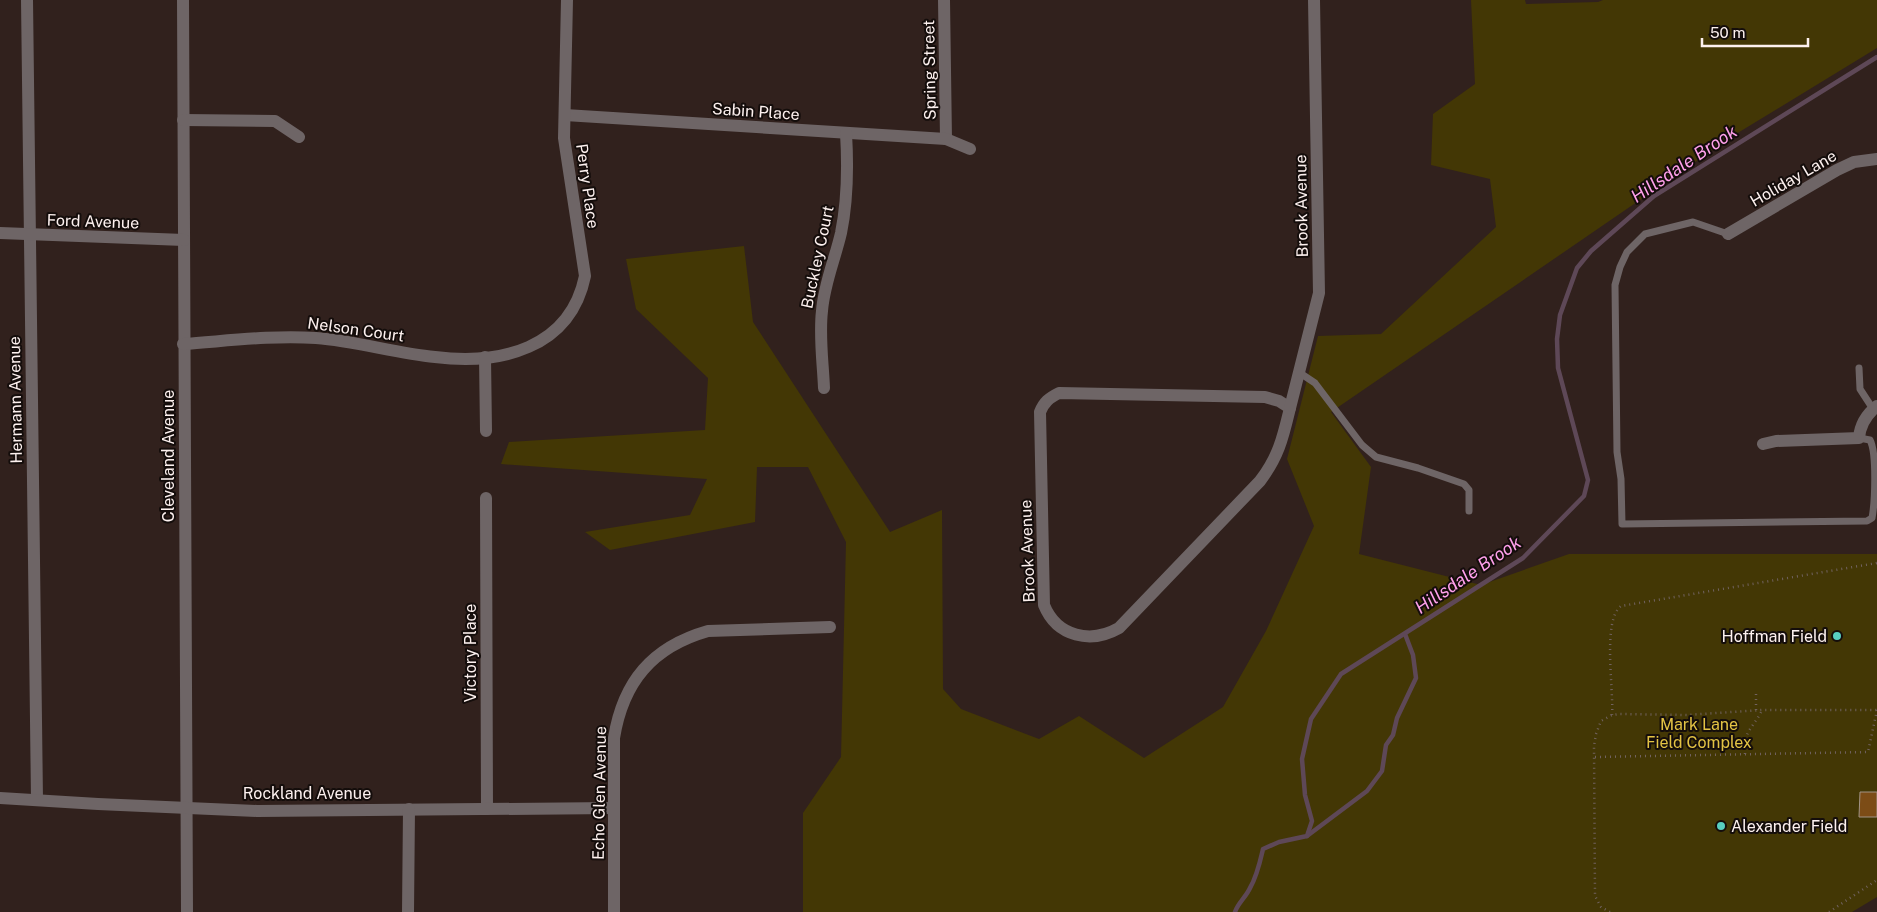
<svg xmlns="http://www.w3.org/2000/svg" width="1877" height="912" viewBox="0 0 1877 912" font-family="'Public Sans',sans-serif">
<style>
.green{fill:#433705}
.lines{fill:none;stroke-linecap:round;stroke-linejoin:round}
.stream{stroke:#5e4857;stroke-width:4.5}
.building{fill:#7c4c16;stroke:#a19386}
.path{stroke:#71625f;stroke-width:2.5;stroke-dasharray:1 4;stroke-linecap:butt}
.lane{stroke:#6e6566;stroke-width:7}
.street{stroke:#6e6566;stroke-width:12}
.poi-dot{fill:#58cec0;stroke:#140d0b;stroke-width:2}
.labels{text-anchor:middle;stroke-width:4;stroke-linejoin:round;paint-order:stroke}
.street-label{font-size:16px;fill:#fdf1ef;stroke:#140d0b}
.poi-label{font-size:16px;fill:#fdf1ef;stroke:#140d0b;text-anchor:end}
.park-label{font-size:16px;fill:#e3c344;stroke:#140d0b}
.water-label{font-size:18px;font-style:italic;fill:#ffa0eb;stroke:#140d0b}
</style>
<rect width="100%" height="100%" fill="#31211d"/>
<path class="green" d="M 1471,0 L 1525,0 L 1526,4 L 1598,2 L 1603,0 L 1877,0 L 1877,48 L 1736,134 L 1331,412 L 1371,467 L 1359,554 L 1481,585 L 1569,554 L 1877,554 L 1877,897 L 1852,912 L 803,912 L 803,813 L 841,757 L 846,542 L 808,467 L 757,467 L 755,522 L 610,550 L 585,532 L 690,515 L 707,479 L 501,464 L 509,442 L 705,430 L 708,378 L 636,309 L 626,259 L 744,246 L 753,322 L 890,532 L 942,510 L 943,689 L 961,709 L 1039,739 L 1079,716 L 1144,758 L 1223,707 L 1266,631 L 1314,526 L 1287,459 L 1318,336 L 1381,334 L 1496,227 L 1490,179 L 1431,165 L 1433,114 L 1475,84 Z"/>
<g class="lines">
<g class="stream">
<path d="M 1307,836 L 1367,791 L 1382,771 L 1386,745 L 1393,735 L 1397,718 L 1416,678 L 1413,655 L 1405,634"/>
<path d="M 1235,912 C 1238,903 1246,897 1250,888 C 1257,876 1260,862 1263,849 L 1279,842 L 1307,836 L 1312,821 L 1305,795 L 1302,759 L 1311,719 L 1341,674 L 1523,558 L 1584,496 L 1588,480 L 1558,368 L 1557,339 L 1560,315 L 1577,268 L 1591,251 L 1654,196 L 1877,57"/>
</g>
</g>
<path class="building" d="M 1860,792 L 1877,792 L 1877,817 L 1859,817 Z"/>
<g class="lines">
<g class="path">
<path d="M 1756,710 L 1756,691"/>
<path d="M 1612,715 C 1614,690 1602,620 1621,606 L 1877,563"/>
<path d="M 1745,754 C 1745,749 1745,743 1746,738 C 1748,729 1758,720 1762,710"/>
<path d="M 1595,757 L 1868,752 L 1877,710"/>
<path d="M 1610,912 L 1601,907 L 1595,896 L 1594,746 L 1596,734 L 1601,721 L 1612,715 L 1620,714 L 1687,715 L 1762,710 L 1877,710"/>
<path d="M 1829,912 L 1877,880"/>
</g>
<g class="lane">
<path d="M 1728,234 L 1693,222 L 1645,234 L 1627,252 L 1620,267 L 1615,285 L 1617,452 L 1621,479 L 1622,524 L 1867,521 L 1872,518 C 1875,502 1877,453 1870,440 L 1859,438"/>
<path d="M 1859,368 L 1860,389 L 1873,409"/>
<path d="M 1300,373 L 1315,383 L 1362,445 L 1376,457 L 1418,468 L 1464,484 L 1469,490 L 1469,511"/>
</g>
<g class="street">
<path d="M 27,0 L 37,800"/>
<path d="M 183,0 L 187,912"/>
<path d="M 944,0 L 946,139"/>
<path d="M 565,115 L 946,139 L 970,149"/>
<path d="M 183,120 L 275,121 L 299,137"/>
<path d="M 0,233 L 184,240"/>
<path d="M 1728,234 L 1837,170 L 1854,162 L 1877,159"/>
<path d="M 183,344 C 227,341 272,335 316,338 C 356,341 395,353 435,357 C 500,365 570,349 585,276 L 564,138 L 567,0"/>
<path d="M 485,357 L 486,431"/>
<path d="M 824,388 C 823,363 819,336 822,311 C 824,284 835,259 841,233 C 848,199 848,166 846,133"/>
<path d="M 1059,393 L 1265,397 L 1279,401 L 1290,408 C 1283,437 1279,456 1260,481 L 1119,628 C 1091,644 1057,637 1044,605 L 1040,412 C 1044,402 1049,398 1059,393 Z"/>
<path d="M 1290,408 L 1319,293 L 1314,0"/>
<path d="M 1763,444 L 1776,441 L 1859,438 C 1860,425 1867,414 1877,406"/>
<path d="M 486,498 L 487,809"/>
<path d="M 0,798 L 98,804 L 257,811 L 614,808"/>
<path d="M 408,912 L 409,809"/>
<path d="M 614,912 L 614,738 C 623,682 652,647 708,631 L 830,627"/>
</g>
</g>
<g class="poi-dot">
<circle cx="1837" cy="636" r="5"/>
<circle cx="1721" cy="826" r="5"/>
</g>
<g class="labels">
<g class="street-label">
<text transform="translate(929 70) rotate(-91)" y="6">Spring Street</text>
<text transform="translate(756 111) rotate(4)" y="6">Sabin Place</text>
<text transform="translate(1793 178) rotate(-30)" y="6">Holiday Lane</text>
<text transform="translate(588 186) rotate(82)" y="6">Perry Place</text>
<text transform="translate(1301 206) rotate(-91)" y="6">Brook Avenue</text>
<text transform="translate(93 221) rotate(2)" y="6">Ford Avenue</text>
<text transform="translate(817 257) rotate(-78)" y="6">Buckley Court</text>
<text transform="translate(356 329) rotate(8)" y="6">Nelson Court</text>
<text transform="translate(15 400) rotate(-91)" y="6">Hermann Avenue</text>
<text transform="translate(168 456) rotate(-90)" y="6">Cleveland Avenue</text>
<text transform="translate(1027 551) rotate(-92)" y="6">Brook Avenue</text>
<text transform="translate(470 653) rotate(-90)" y="6">Victory Place</text>
<text x="307" y="799">Rockland Avenue</text>
<text transform="translate(599 793) rotate(-89)" y="6">Echo Glen Avenue</text>
</g>
<g class="poi-label">
<text x="1827" y="642">Hoffman Field</text>
<text x="1731" y="832" text-anchor="start">Alexander Field</text>
</g>
<g class="park-label">
<text x="1699" y="730">Mark Lane<tspan x="1699" dy="18">Field Complex</tspan></text>
</g>
<g class="water-label">
<text transform="translate(1684 164) rotate(-34)" y="6">Hillsdale Brook</text>
<text transform="translate(1468 575) rotate(-34)" y="6">Hillsdale Brook</text>
</g>
</g>
<path d="M1702 38v8h106v-8" fill="none" stroke="#fdf1ef" stroke-width="2.5"/>
<text x="1710" y="38" font-size="15" fill="#fdf1ef" stroke="#140d0b" stroke-width="4" paint-order="stroke">50 m</text>
</svg>
